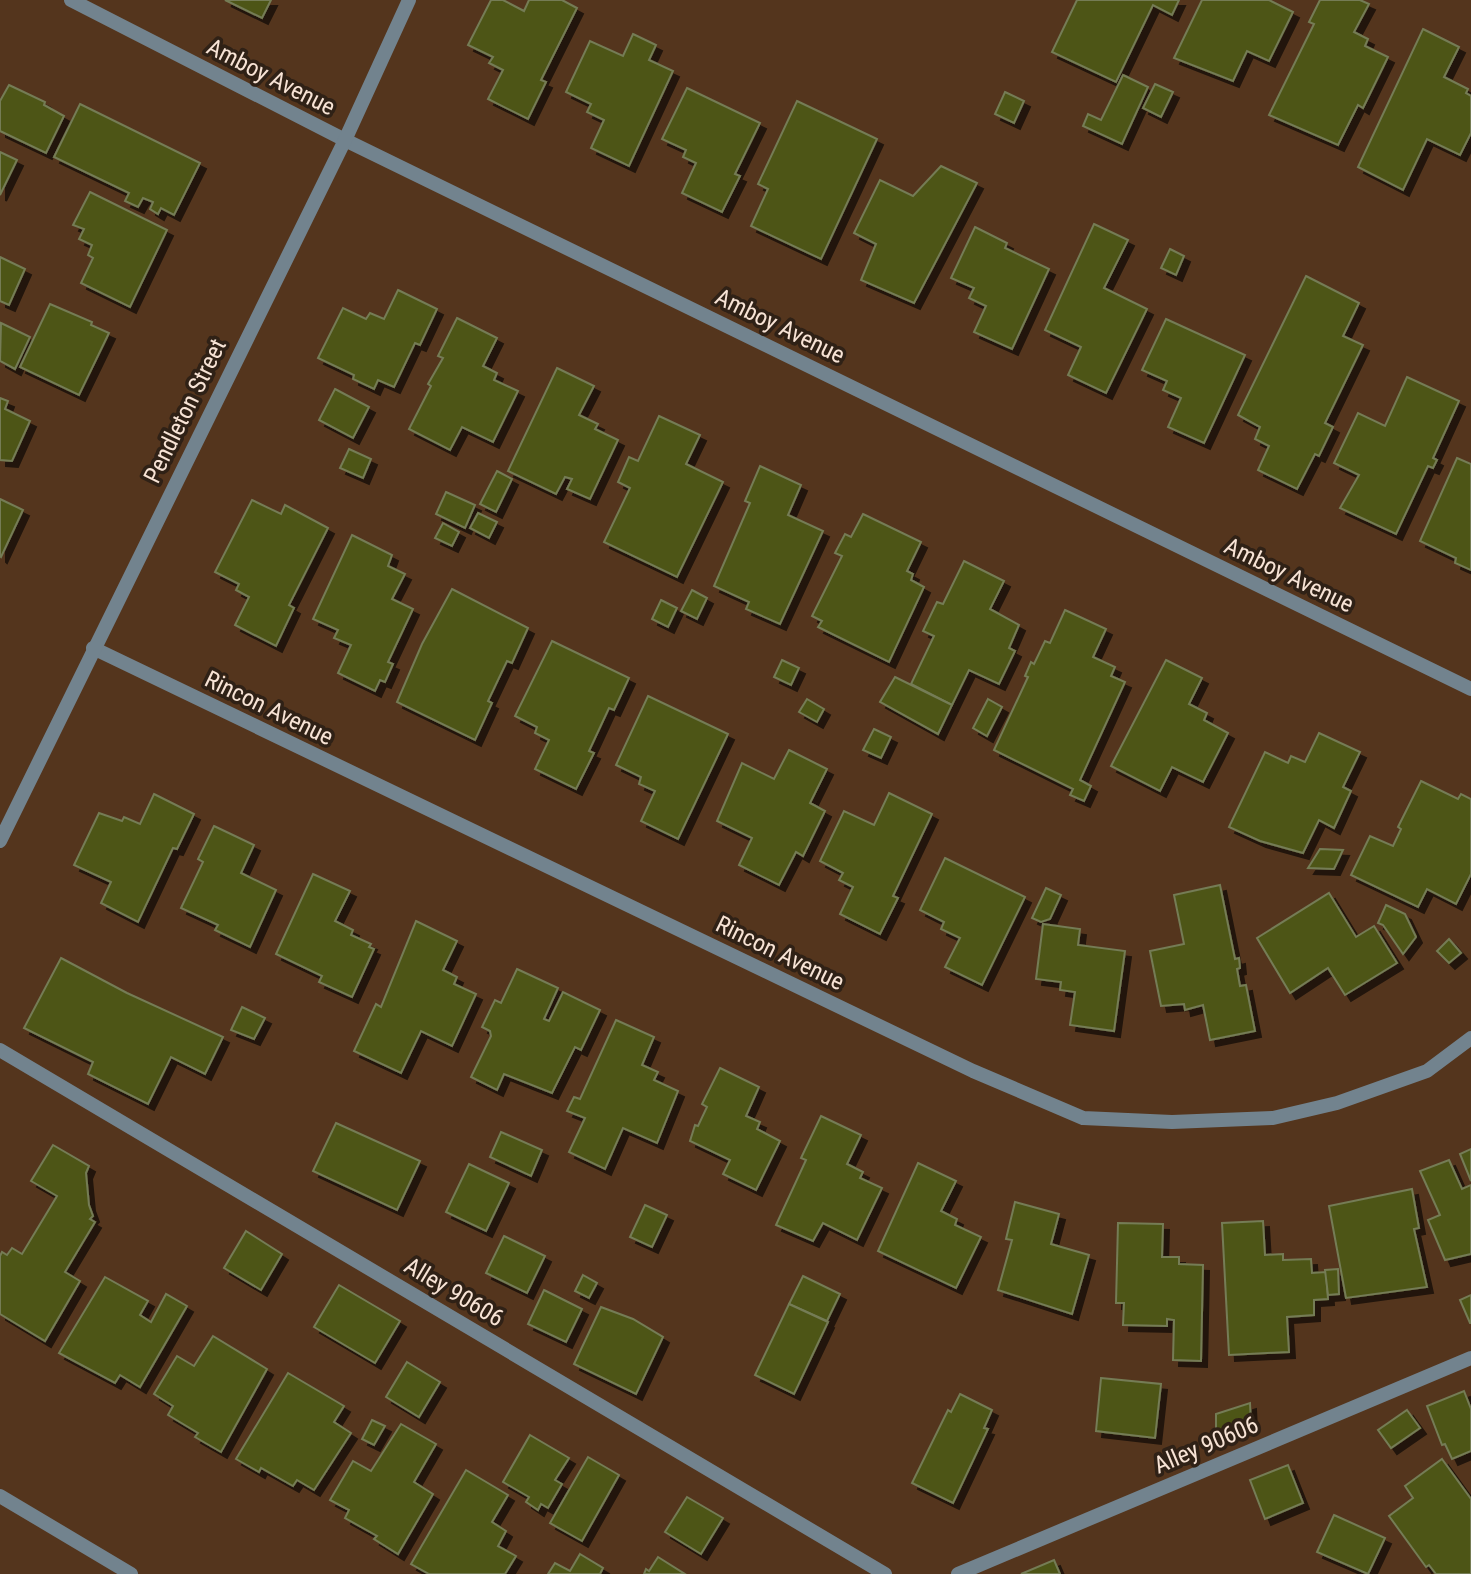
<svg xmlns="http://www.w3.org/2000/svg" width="1471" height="1574" viewBox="0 0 1471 1574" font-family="'Roboto Condensed',sans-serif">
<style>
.building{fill:#4d5519;stroke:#747c55;stroke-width:2;filter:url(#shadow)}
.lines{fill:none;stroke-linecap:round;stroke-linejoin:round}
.service{stroke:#72838e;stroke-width:14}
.minor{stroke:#72838e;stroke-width:14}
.tertiary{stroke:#72838e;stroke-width:14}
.labels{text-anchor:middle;stroke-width:7;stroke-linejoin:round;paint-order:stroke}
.street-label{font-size:24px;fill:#f7e3d5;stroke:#2f2116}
</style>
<defs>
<filter id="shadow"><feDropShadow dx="6" dy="6" stdDeviation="0" flood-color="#0009"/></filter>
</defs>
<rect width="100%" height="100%" fill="#54351d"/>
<g class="building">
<path d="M 225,0 L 271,0 L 262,18 Z"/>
<path d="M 491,0 L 503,0 L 524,11 L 529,0 L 562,0 L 577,8 L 541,80 L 546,82 L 528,119 L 488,99 L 503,70 L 489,63 L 493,57 L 468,45 Z"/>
<path d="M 1077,0 L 1179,0 L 1172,15 L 1153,5 L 1116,82 L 1052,52 Z"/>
<path d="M 1202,0 L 1269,0 L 1293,12 L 1269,61 L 1247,51 L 1233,81 L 1174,58 Z"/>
<path d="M 1320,0 L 1360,0 L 1369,4 L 1354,32 L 1368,39 L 1365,46 L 1388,57 L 1363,108 L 1358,105 L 1338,145 L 1269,115 L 1314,24 L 1309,22 Z"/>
<path d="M 1423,29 L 1459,47 L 1444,77 L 1468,89 L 1466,93 L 1471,96 L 1471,133 L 1460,155 L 1427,139 L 1403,190 L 1358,167 Z"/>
<path d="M 633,34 L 656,45 L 649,60 L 673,71 L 629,166 L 591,148 L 604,120 L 587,112 L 591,104 L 566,92 L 590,41 L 623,56 Z"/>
<path d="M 1123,75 L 1148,87 L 1122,144 L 1083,126 L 1088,114 L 1101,120 Z"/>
<path d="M 1155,84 L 1173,92 L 1161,117 L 1143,108 Z"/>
<path d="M 9,85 L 45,102 L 44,105 L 64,116 L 46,153 L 0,131 L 0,101 Z"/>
<path d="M 687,88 L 760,123 L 735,174 L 740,176 L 722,212 L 682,193 L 696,163 L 683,157 L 686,150 L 662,139 Z"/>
<path d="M 1005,92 L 1024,101 L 1014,123 L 995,114 Z"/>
<path d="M 797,101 L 877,139 L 821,259 L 751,226 L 768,189 L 758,184 Z"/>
<path d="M 80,104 L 200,163 L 174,215 L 161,208 L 158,214 L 150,209 L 153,202 L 143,198 L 138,207 L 125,201 L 129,193 L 54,157 Z"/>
<path d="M 0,152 L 17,160 L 0,195 Z"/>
<path d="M 941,166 L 977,183 L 914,303 L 861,280 L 876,244 L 854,233 L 880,180 L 913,196 Z"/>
<path d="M 90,192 L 167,230 L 130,307 L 81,283 L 93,258 L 88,255 L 92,245 L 79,239 L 84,229 L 73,225 Z"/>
<path d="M 1094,224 L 1128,240 L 1104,288 L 1147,309 L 1106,393 L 1068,375 L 1081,347 L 1045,330 Z"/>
<path d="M 975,227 L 1007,243 L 1005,248 L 1049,269 L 1012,349 L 974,332 L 986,306 L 969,298 L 974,288 L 951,278 Z"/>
<path d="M 1170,249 L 1184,256 L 1176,275 L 1161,268 Z"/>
<path d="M 0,257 L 25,269 L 9,305 L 0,301 Z"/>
<path d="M 1306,276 L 1359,303 L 1343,336 L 1363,345 L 1325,423 L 1333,427 L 1319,456 L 1315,454 L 1297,489 L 1258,470 L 1269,446 L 1255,439 L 1260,427 L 1238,415 Z"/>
<path d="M 398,290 L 437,309 L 420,345 L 415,343 L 394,387 L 378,380 L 374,389 L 353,379 L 354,375 L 318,358 L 343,308 L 366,319 L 370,313 L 384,319 Z"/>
<path d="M 50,304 L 92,322 L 91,325 L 109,333 L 79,395 L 20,367 Z"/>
<path d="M 457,318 L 497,338 L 483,366 L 497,373 L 494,380 L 518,391 L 493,442 L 462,427 L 450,450 L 409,429 L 431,386 L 428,384 L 443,358 L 438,356 Z"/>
<path d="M 1166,319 L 1245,355 L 1204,443 L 1168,427 L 1181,398 L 1163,390 L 1167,381 L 1142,370 Z"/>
<path d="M 1,323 L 30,337 L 15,369 L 0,361 Z"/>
<path d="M 557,368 L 594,386 L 579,415 L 598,424 L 595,429 L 618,440 L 590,499 L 567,489 L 572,479 L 565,477 L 556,494 L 508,471 Z"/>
<path d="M 1407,377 L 1459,401 L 1433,458 L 1437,460 L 1433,468 L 1428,466 L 1396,534 L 1340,508 L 1359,475 L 1334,463 L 1358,413 L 1385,426 Z"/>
<path d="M 335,389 L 369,407 L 353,438 L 319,420 Z"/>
<path d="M 0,398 L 8,401 L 5,409 L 30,421 L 12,461 L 0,460 Z"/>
<path d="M 659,416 L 700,435 L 686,464 L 723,482 L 677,577 L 604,542 L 630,488 L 618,482 L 629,457 L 638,461 Z"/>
<path d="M 349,449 L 371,459 L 363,478 L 340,468 Z"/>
<path d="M 1457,458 L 1471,464 L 1471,570 L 1455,563 L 1456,558 L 1420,541 Z"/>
<path d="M 760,466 L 801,485 L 788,515 L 823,531 L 780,624 L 746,609 L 749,602 L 714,586 L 750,503 L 745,501 Z"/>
<path d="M 497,471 L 512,479 L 496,512 L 480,504 Z"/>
<path d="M 446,492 L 475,505 L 465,528 L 436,514 Z"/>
<path d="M 0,499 L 23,510 L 1,557 L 0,556 Z"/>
<path d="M 252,500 L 281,514 L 285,505 L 328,528 L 289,605 L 294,608 L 276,646 L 235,625 L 249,597 L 236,590 L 239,584 L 215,572 Z"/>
<path d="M 478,513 L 497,522 L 489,538 L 470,528 Z"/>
<path d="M 863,514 L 921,542 L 907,571 L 913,574 L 911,580 L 924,587 L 889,662 L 818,627 L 822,621 L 812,616 L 842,556 L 835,553 L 845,534 L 851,537 Z"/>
<path d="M 443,523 L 459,532 L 452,546 L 435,538 Z"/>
<path d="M 352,535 L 392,555 L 388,566 L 405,574 L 392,599 L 413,609 L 388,662 L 393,664 L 385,682 L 380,680 L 375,691 L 338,673 L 351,645 L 334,638 L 338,630 L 313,619 Z"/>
<path d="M 964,561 L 1004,581 L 990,609 L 1019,625 L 1009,648 L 1015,651 L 999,684 L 969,670 L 952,705 L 911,684 L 934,636 L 923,631 L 937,602 L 943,604 Z"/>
<path d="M 452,589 L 528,628 L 512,663 L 507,661 L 488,701 L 492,703 L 475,740 L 397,702 L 422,644 Z"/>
<path d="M 692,590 L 707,598 L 697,619 L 681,611 Z"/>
<path d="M 661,600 L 677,608 L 668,627 L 652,619 Z"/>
<path d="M 1065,610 L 1106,629 L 1093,657 L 1115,667 L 1111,676 L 1125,682 L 1080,780 L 1091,786 L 1084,801 L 1070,795 L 1073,789 L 994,750 L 1028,677 L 1025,676 L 1031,662 L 1034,664 L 1045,641 L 1050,643 Z"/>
<path d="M 552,641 L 629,678 L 614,710 L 609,708 L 589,751 L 594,753 L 576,789 L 535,769 L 549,740 L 535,733 L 537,727 L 515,716 Z"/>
<path d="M 782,660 L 799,668 L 791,685 L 774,677 Z"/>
<path d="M 1166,660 L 1202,678 L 1189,704 L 1207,713 L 1204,720 L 1228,733 L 1203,782 L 1172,767 L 1160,791 L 1111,766 Z"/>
<path d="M 895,677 L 952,705 L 938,734 L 880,702 Z"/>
<path d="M 648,696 L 728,734 L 678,839 L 641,821 L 655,791 L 639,784 L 641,777 L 616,765 Z"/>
<path d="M 807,699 L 824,709 L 817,722 L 799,712 Z"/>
<path d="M 988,699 L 1002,707 L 987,736 L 973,728 Z"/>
<path d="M 874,729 L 891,737 L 881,758 L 863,750 Z"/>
<path d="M 1319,733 L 1360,752 L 1343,787 L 1351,791 L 1334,828 L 1319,820 L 1303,853 L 1260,841 L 1229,827 L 1265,752 L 1288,763 L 1291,756 L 1305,762 Z"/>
<path d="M 789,750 L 827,769 L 810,803 L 825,811 L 803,856 L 796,852 L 779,885 L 739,865 L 752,838 L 717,821 L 742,763 L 774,779 Z"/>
<path d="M 1421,781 L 1458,799 L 1461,794 L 1471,799 L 1471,874 L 1456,904 L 1427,889 L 1418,907 L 1351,875 L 1370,836 L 1393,846 L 1401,829 L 1398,827 Z"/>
<path d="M 889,793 L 932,814 L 893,896 L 898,898 L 880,934 L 840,914 L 853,887 L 839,880 L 843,873 L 820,861 L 844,811 L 874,825 Z"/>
<path d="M 154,794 L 194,814 L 177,849 L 173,848 L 138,922 L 101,903 L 111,882 L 74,865 L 99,813 L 122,821 L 124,817 L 140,824 Z"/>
<path d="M 214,826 L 254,845 L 241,873 L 276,890 L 250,947 L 215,930 L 218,925 L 181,908 L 203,862 L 198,859 Z"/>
<path d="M 1320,849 L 1343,850 L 1334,869 L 1308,868 Z"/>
<path d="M 945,858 L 1025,897 L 982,985 L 945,967 L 960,938 L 941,929 L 944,922 L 920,910 Z"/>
<path d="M 313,874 L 350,891 L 335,921 L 353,930 L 351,935 L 371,944 L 369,947 L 374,949 L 352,997 L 319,982 L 322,976 L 276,954 Z"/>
<path d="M 1220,885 L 1235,959 L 1239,958 L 1240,968 L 1237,969 L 1240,986 L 1246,985 L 1255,1031 L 1210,1040 L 1203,1005 L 1185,1010 L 1184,1004 L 1161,1006 L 1150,951 L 1184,944 L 1174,895 Z"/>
<path d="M 1046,888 L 1061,895 L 1050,919 L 1041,922 L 1032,918 Z"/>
<path d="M 1329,893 L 1356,937 L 1374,926 L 1397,963 L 1345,995 L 1328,968 L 1290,993 L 1257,938 Z"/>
<path d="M 1386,905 L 1405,914 L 1416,937 L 1403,954 L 1383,925 L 1378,923 Z"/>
<path d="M 416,921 L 457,941 L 443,970 L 457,977 L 454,984 L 476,994 L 452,1046 L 421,1031 L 401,1073 L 354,1051 L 376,1004 L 381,1007 Z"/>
<path d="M 1043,924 L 1080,929 L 1078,945 L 1125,951 L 1114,1031 L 1070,1025 L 1075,992 L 1060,990 L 1061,982 L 1036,979 Z"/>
<path d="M 1449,939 L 1461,953 L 1449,963 L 1437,951 Z"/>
<path d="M 61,958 L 127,993 L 223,1037 L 205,1074 L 171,1057 L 148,1104 L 88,1074 L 93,1062 L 24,1028 Z"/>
<path d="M 517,969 L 558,988 L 544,1019 L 549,1021 L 563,992 L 600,1010 L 581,1050 L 575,1047 L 552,1093 L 504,1074 L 497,1090 L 471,1077 L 491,1036 L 490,1031 L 482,1027 L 495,1000 L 501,1003 Z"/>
<path d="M 242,1007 L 265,1018 L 254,1039 L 231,1030 Z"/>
<path d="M 616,1020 L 654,1037 L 642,1065 L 658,1072 L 654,1080 L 678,1091 L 657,1143 L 623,1128 L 605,1169 L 569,1152 L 585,1118 L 567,1111 L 574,1097 L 580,1099 Z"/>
<path d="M 720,1068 L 759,1087 L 746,1116 L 760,1122 L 757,1129 L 780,1141 L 756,1190 L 723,1174 L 730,1160 L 690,1141 L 695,1125 L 698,1126 L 707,1107 L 702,1104 Z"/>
<path d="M 821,1116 L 861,1135 L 847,1164 L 863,1172 L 860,1178 L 882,1188 L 857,1240 L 823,1223 L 813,1241 L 776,1225 L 806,1160 L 801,1158 Z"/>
<path d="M 336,1123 L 420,1161 L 397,1210 L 313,1171 Z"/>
<path d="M 501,1132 L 542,1150 L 531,1176 L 490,1157 Z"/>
<path d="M 53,1145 L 89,1166 L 86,1173 L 89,1205 L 93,1216 L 90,1219 L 95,1222 L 65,1272 L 80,1281 L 45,1341 L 0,1314 L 0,1256 L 2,1252 L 7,1255 L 12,1248 L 22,1254 L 57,1196 L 31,1181 Z"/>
<path d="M 1471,1149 L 1471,1181 L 1460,1154 Z"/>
<path d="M 1449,1160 L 1462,1189 L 1471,1185 L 1471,1254 L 1445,1260 L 1428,1220 L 1440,1215 L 1420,1171 Z"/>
<path d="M 918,1163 L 956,1181 L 941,1211 L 957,1219 L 955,1225 L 981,1237 L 956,1288 L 878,1251 Z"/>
<path d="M 469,1164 L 509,1183 L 486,1231 L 446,1212 Z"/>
<path d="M 1412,1189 L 1419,1228 L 1414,1229 L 1427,1287 L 1346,1298 L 1329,1206 Z"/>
<path d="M 1015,1202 L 1059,1214 L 1051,1244 L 1089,1255 L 1072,1314 L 998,1290 L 1012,1240 L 1006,1239 Z"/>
<path d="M 645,1205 L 667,1215 L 652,1247 L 630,1237 Z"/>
<path d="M 1263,1221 L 1265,1255 L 1283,1254 L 1283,1260 L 1311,1259 L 1312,1273 L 1326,1272 L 1328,1299 L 1314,1300 L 1314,1315 L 1287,1317 L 1289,1352 L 1229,1355 L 1222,1223 Z"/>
<path d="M 1118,1223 L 1163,1224 L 1162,1257 L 1179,1257 L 1179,1264 L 1203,1265 L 1201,1361 L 1173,1360 L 1174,1320 L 1167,1319 L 1167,1326 L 1123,1325 L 1124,1303 L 1116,1303 Z"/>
<path d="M 246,1231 L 282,1254 L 261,1290 L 224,1268 Z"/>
<path d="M 504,1236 L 545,1256 L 527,1293 L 486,1273 Z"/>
<path d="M 1338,1269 L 1339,1294 L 1328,1295 L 1325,1270 Z"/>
<path d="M 583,1275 L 597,1283 L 589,1298 L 575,1291 Z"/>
<path d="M 803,1276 L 840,1294 L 827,1321 L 789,1304 Z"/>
<path d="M 105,1277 L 148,1301 L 140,1315 L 151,1322 L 166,1294 L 187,1306 L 140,1387 L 120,1375 L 115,1383 L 59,1353 Z"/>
<path d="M 339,1285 L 400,1321 L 375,1363 L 314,1327 Z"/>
<path d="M 544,1290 L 582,1309 L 566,1342 L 528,1324 Z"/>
<path d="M 1471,1295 L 1471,1323 L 1470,1323 L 1460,1300 Z"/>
<path d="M 789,1304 L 828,1322 L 794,1394 L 755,1375 Z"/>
<path d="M 601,1307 L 633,1319 L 663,1337 L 636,1394 L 574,1364 Z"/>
<path d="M 213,1336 L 267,1369 L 221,1452 L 195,1437 L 198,1433 L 168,1415 L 173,1406 L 154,1394 L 177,1356 L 194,1366 Z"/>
<path d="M 407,1362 L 440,1382 L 419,1417 L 386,1397 Z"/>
<path d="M 288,1373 L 344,1406 L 334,1422 L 351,1433 L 314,1490 L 297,1480 L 293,1486 L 261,1468 L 259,1472 L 236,1459 Z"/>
<path d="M 1101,1378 L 1161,1384 L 1155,1438 L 1096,1431 Z"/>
<path d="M 1464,1391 L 1471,1409 L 1471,1451 L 1452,1459 L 1445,1444 L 1442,1445 L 1427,1406 Z"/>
<path d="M 960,1394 L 992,1410 L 984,1428 L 988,1429 L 953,1503 L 912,1483 L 948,1410 L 951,1412 Z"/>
<path d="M 1250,1403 L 1251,1424 L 1216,1438 L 1216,1414 Z"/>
<path d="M 1407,1410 L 1420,1428 L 1391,1448 L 1378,1430 Z"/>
<path d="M 372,1420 L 385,1426 L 374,1445 L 362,1439 Z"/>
<path d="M 401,1424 L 436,1444 L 414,1482 L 433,1494 L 398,1554 L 374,1539 L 377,1536 L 345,1518 L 349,1510 L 330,1500 L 353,1461 L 371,1471 Z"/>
<path d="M 530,1435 L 569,1458 L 555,1480 L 562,1484 L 548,1508 L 541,1504 L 538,1510 L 526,1502 L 529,1497 L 503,1482 Z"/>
<path d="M 588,1457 L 619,1475 L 582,1541 L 550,1523 Z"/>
<path d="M 1442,1459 L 1471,1499 L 1471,1574 L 1436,1574 L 1429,1565 L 1426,1567 L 1389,1516 L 1413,1498 L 1405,1486 Z"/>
<path d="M 1288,1465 L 1303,1503 L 1265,1519 L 1250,1480 Z"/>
<path d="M 466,1470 L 508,1495 L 492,1522 L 506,1531 L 498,1546 L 516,1556 L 505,1574 L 429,1574 L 411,1564 Z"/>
<path d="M 687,1497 L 723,1518 L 701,1554 L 665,1532 Z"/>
<path d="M 1334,1515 L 1385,1538 L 1368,1574 L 1317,1552 Z"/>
<path d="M 580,1554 L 603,1568 L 600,1574 L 548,1574 L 555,1563 L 570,1571 Z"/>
<path d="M 658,1557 L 685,1574 L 644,1574 L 646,1569 L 649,1571 Z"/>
<path d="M 1054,1560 L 1060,1574 L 1021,1574 Z"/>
</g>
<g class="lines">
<g class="service">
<path d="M 0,1050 L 885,1574"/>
<path d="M 958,1574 L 1471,1358"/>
</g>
<g class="minor">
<path d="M 71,0 L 345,140 L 1471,689"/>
<path d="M 93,648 L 973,1071 L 1083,1118 L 1172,1122 L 1273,1118 L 1337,1103 L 1427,1071 L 1471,1038"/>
<path d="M 0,841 L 345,140 L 409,0"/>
</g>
<path class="tertiary" d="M 0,1496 L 131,1574"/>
</g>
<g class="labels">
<g class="street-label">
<text transform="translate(271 77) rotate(27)" y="8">Amboy Avenue</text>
<text transform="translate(780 326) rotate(26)" y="8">Amboy Avenue</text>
<text transform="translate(185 411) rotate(-64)" y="8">Pendleton Street</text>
<text transform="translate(1289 575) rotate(26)" y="8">Amboy Avenue</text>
<text transform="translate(269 708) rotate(26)" y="8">Rincon Avenue</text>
<text transform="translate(780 953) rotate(26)" y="8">Rincon Avenue</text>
<text transform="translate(454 1292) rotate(31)" y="8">Alley 90606</text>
<text transform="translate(1206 1445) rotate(-23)" y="8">Alley 90606</text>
</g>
</g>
</svg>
